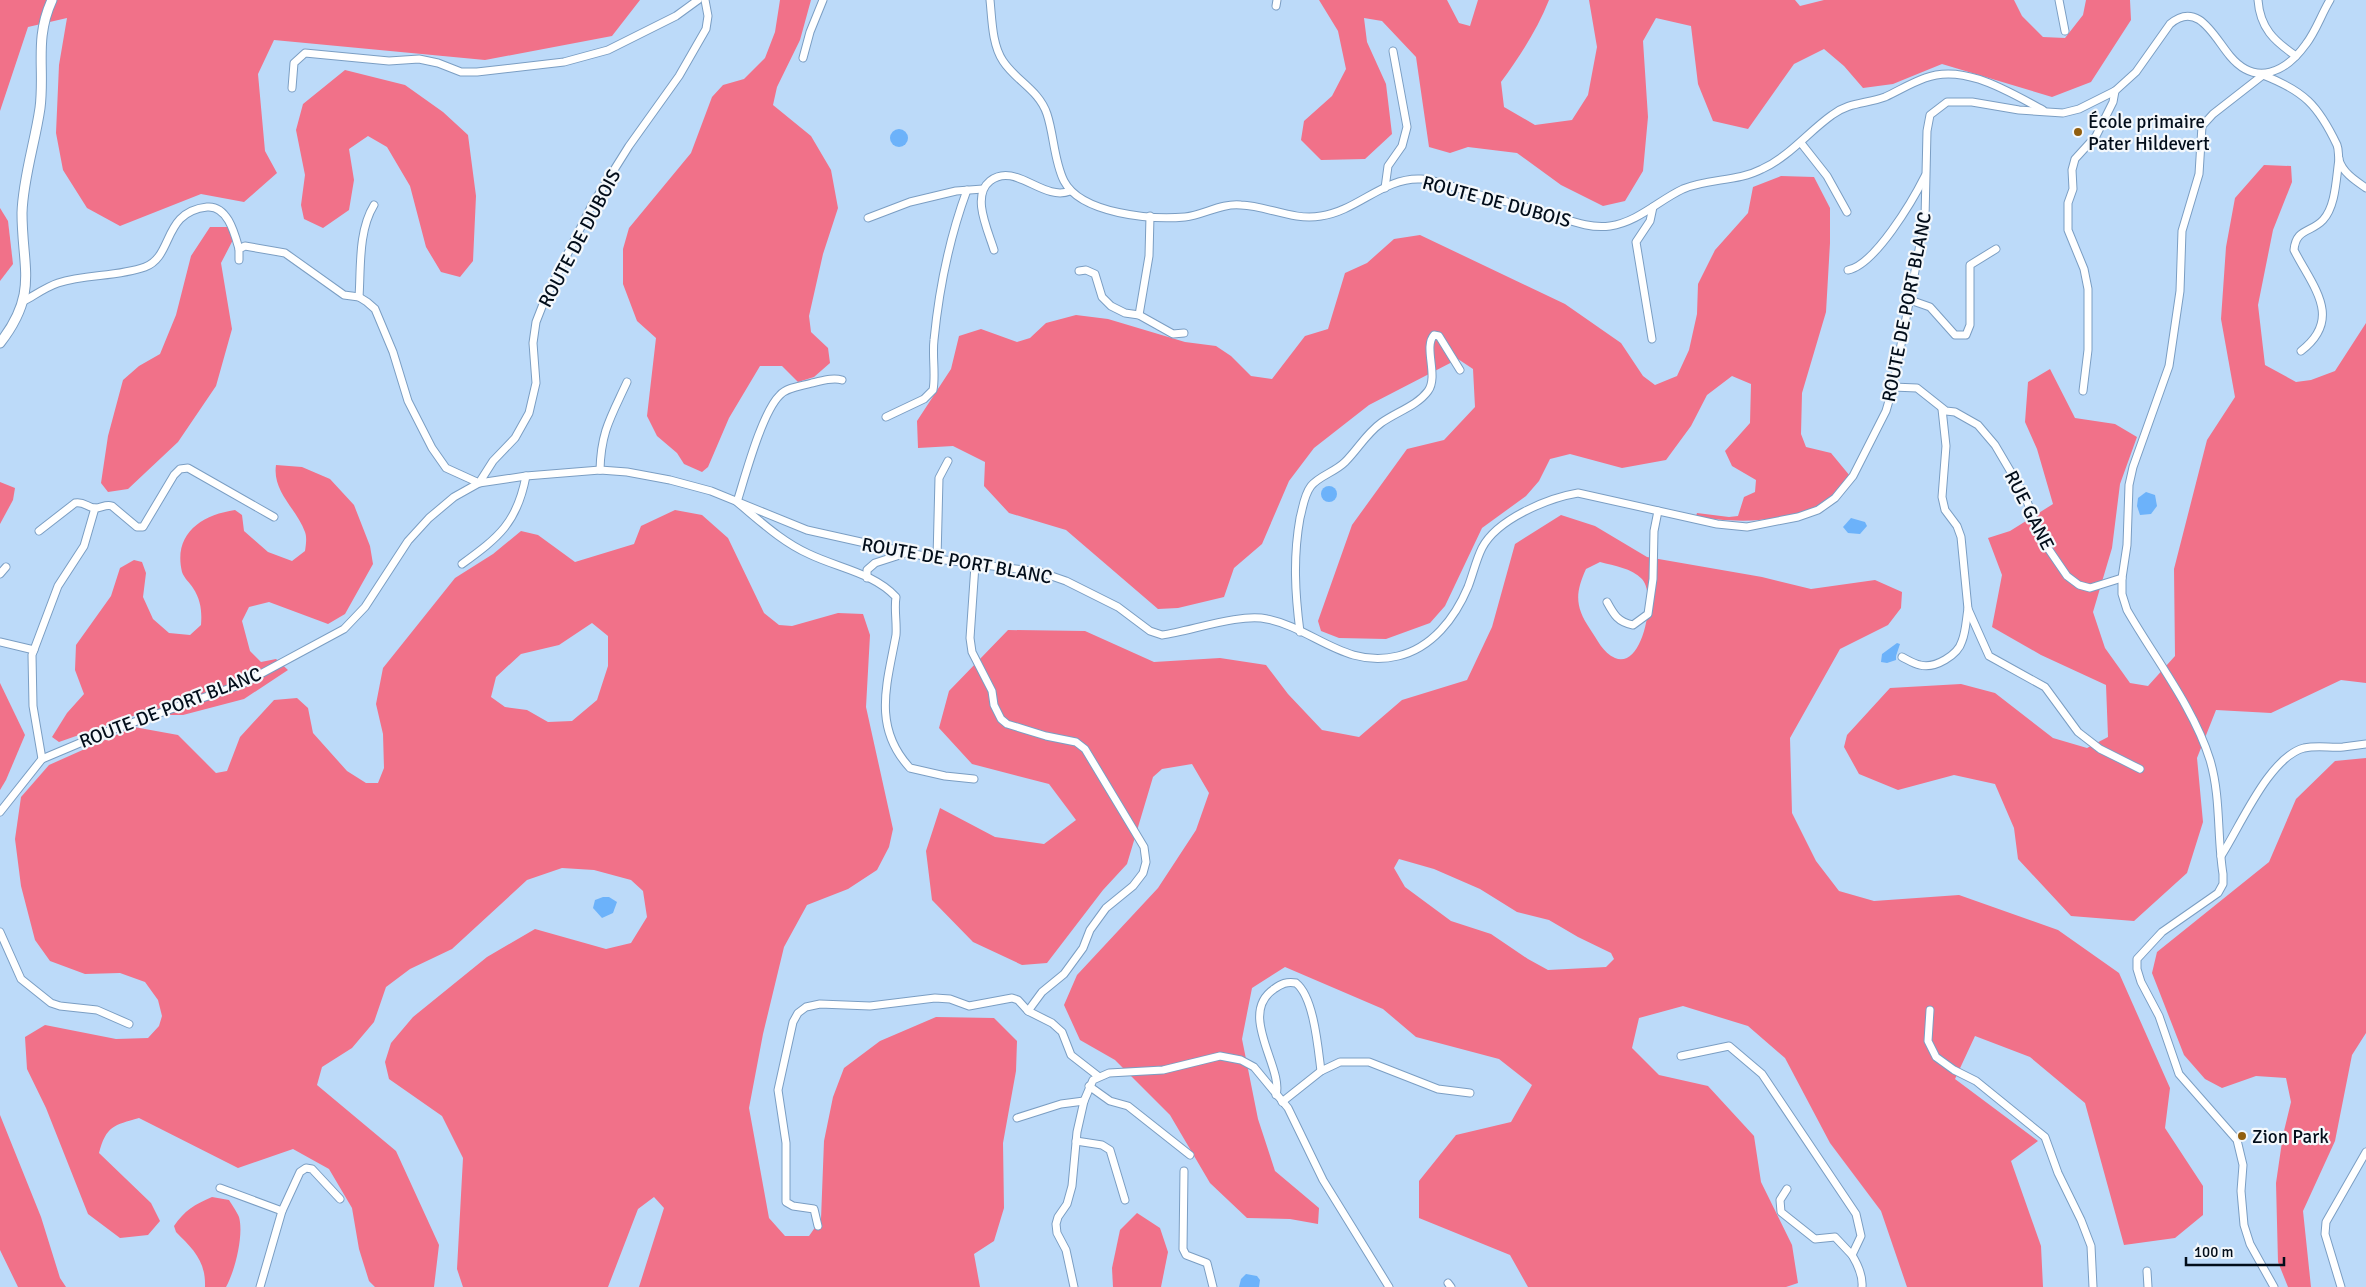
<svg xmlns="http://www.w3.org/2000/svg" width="2366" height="1287" viewBox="0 0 2366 1287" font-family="Signika,sans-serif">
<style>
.forest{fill:#f17189;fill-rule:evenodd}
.water{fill:#6cb2fa}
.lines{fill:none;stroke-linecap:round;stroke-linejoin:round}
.minor-casing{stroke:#7b9ec3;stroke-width:9}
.major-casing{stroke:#7b9ec3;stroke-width:11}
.minor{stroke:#fff;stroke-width:7}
.major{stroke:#fff;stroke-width:9}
.poi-dot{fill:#915e0f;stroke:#f4f8fc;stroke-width:2}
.labels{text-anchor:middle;stroke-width:4.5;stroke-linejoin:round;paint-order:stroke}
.poi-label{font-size:19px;fill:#020d1a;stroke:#f4f8fc;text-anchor:start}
.street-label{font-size:19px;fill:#020d1a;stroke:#f4f8fc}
</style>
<rect width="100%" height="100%" fill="#bcdaf9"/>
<g class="forest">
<path d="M 0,0 L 640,0 L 612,36 L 485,60 L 274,40 L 258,74 L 265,151 L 277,173 L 244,202 L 201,194 L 120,226 L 87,208 L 63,170 L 56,133 L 59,65 L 67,18 L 28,27 L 0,111 Z"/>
<path d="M 780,0 L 811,0 L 800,40 L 777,87 L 773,105 L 811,136 L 831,170 L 838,208 L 823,254 L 809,316 L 811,332 L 828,348 L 830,363 L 814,377 L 798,382 L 782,366 L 760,366 L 729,418 L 708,467 L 702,472 L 684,464 L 677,453 L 657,436 L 647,416 L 656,338 L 637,321 L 623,284 L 623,249 L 629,228 L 691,153 L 712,97 L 723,85 L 744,79 L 765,58 L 775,32 Z"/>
<path d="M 1319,0 L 1447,0 L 1459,23 L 1470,26 L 1478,0 L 1549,0 C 1537,30 1520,56 1501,82 L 1504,107 L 1535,125 L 1572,120 L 1588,95 L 1597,47 L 1589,0 L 1795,0 L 1800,6 L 1824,0 L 2014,0 L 2022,16 L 2043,37 L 2065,38 L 2083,15 L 2086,0 L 2130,0 L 2131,20 L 2091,82 L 2052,97 L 1942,64 L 1893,84 L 1863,88 L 1844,66 L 1824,49 L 1794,64 L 1748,129 L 1713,121 L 1698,84 L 1691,26 L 1656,18 L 1643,41 L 1648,117 L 1643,171 L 1625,201 L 1603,206 L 1561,185 L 1517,153 L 1468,147 L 1450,153 L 1429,147 L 1416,57 L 1382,21 L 1364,18 L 1367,42 L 1386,84 L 1392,134 L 1365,159 L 1321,160 L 1301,140 L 1304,121 L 1332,96 L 1346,69 L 1338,31 Z"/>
<path d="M 345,70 L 405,85 L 443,112 L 468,135 L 476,196 L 473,261 L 460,277 L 441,272 L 426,247 L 410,186 L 387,147 L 368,136 L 349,149 L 354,180 L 349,210 L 323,228 L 304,219 L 301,205 L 305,175 L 296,130 L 303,104 Z"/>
<path d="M 2264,165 L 2291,166 L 2292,182 L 2273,230 L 2258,305 L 2265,365 L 2296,382 L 2311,380 L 2335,371 L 2366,323 L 2366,683 L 2341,680 L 2271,713 L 2216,710 L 2197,758 L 2203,822 L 2187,873 L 2134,921 L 2071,916 L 2018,859 L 2014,828 L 1995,784 L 1954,775 L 1898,790 L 1859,774 L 1844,747 L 1847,735 L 1890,688 L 1961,684 L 1995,693 L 2053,738 L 2087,748 L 2108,737 L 2106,685 L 2041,655 L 1992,627 L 2002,575 L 1988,538 L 2010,531 L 2053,504 L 2037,449 L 2025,422 L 2028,382 L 2050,369 L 2075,418 L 2115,424 L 2137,437 L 2120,484 L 2112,548 L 2093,612 L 2105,648 L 2130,683 L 2148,686 L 2175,656 L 2174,569 L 2207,440 L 2235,397 L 2221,319 L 2226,247 L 2235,198 Z"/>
<path d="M 1781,176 L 1814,177 L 1830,208 L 1830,243 L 1826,312 L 1802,393 L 1801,434 L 1806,447 L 1831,453 L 1850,476 C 1842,485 1834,496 1823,503 C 1789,523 1733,524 1696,516 L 1697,513 L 1729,517 L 1738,516 L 1744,497 L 1755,492 L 1756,480 L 1732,466 L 1725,451 L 1750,423 L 1751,384 L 1732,376 L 1707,395 L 1691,426 L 1666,460 L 1622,468 L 1570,454 L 1550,459 L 1539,481 L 1526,496 L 1482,528 L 1445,606 L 1430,623 L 1386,639 L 1339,638 L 1321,631 L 1318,621 L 1352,525 L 1407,449 L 1444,440 L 1475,407 L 1473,369 L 1458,359 L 1369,405 L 1314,448 L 1289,481 L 1262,544 L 1234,568 L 1224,597 L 1178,608 L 1158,609 L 1066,530 L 1009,513 L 984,486 L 985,462 L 953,446 L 918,448 L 917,421 L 951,369 L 959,336 L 981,329 L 1017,342 L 1030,338 L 1046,323 L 1076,315 L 1108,319 L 1185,342 L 1216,346 L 1231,356 L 1251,376 L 1272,379 L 1305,336 L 1328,329 L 1345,273 L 1367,263 L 1394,239 L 1420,235 L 1565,304 L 1621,343 L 1643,376 L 1655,385 L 1677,376 L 1689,350 L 1697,314 L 1698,284 L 1715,250 L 1748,213 L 1753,187 Z"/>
<path d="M 0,208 L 8,221 L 13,264 L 0,281 Z"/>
<path d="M 210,227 L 229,227 L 235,236 L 221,263 L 232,329 L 216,386 L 178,442 L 128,489 L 108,492 L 101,483 L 108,436 L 123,380 L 139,366 L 160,354 L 176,315 L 191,256 Z"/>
<path d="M 276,465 L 302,467 L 330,479 L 354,505 L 370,546 L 373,564 L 345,614 L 328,624 L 269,602 L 249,607 L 242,621 L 250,651 L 261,662 L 276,659 L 288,670 L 244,699 L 183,715 L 136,715 L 59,742 L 52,737 L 67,713 L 84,694 L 75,670 L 76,645 L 111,596 L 120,568 L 134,560 L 142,562 L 146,573 L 143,597 L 153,619 L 169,633 L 190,635 L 201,625 C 202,612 201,600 193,588 C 190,583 184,578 182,572 C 173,534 201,515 235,510 L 242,515 L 244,531 L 268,552 L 292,561 L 305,551 C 306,545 307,537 305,532 C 297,509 272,492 276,465 Z"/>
<path d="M 0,482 L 15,488 L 13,500 L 0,524 Z"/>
<path d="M 675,510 L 702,515 L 728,538 L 764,613 L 779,625 L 792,626 L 838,613 L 863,614 L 870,635 L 866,707 L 893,829 L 889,847 L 877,870 L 848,889 L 807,905 L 784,947 L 763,1034 L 749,1108 L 769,1218 L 785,1236 L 809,1236 L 821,1219 L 824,1141 L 833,1097 L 844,1068 L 880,1041 L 936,1017 L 994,1018 L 1017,1041 L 1016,1071 L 1003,1143 L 1004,1208 L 994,1241 L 974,1254 L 980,1287 L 639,1287 L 664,1208 L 654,1197 L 638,1209 L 608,1287 L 463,1287 L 457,1269 L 463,1158 L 442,1116 L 389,1079 L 385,1062 L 391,1043 L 413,1017 L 487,957 L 535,929 L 606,949 L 631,943 L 647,917 L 643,891 L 631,880 L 594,870 L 562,868 L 527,880 L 452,949 L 410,969 L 386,987 L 374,1022 L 352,1048 L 322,1067 L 317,1085 L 396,1151 L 439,1245 L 434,1287 L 375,1287 L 369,1281 L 359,1249 L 352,1208 L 329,1169 L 293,1149 L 238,1168 L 139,1118 C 114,1125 106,1126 99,1153 L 151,1203 L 160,1221 L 148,1235 L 120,1238 L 88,1214 L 46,1108 L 27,1069 L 25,1037 L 45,1025 L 116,1039 L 148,1038 L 159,1026 L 162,1016 L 158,1000 L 145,982 L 120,973 L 85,974 L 50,961 L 35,940 L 21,886 L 15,839 L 21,797 L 49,765 L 134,727 L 178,735 L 216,773 L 227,771 L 240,737 L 274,700 L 297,698 L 308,708 L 313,733 L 347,771 L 366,783 L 378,783 L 384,768 L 383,734 L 376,704 L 383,668 L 455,578 L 493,554 L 521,531 L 538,535 L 575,562 L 634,544 L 641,526 ZM 592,623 L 608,636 L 608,666 L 597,700 L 572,721 L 548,722 L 527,710 L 505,707 L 491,697 L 496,677 L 521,654 L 559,645 Z"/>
<path d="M 1561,515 L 1595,526 L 1647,557 L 1762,577 L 1811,589 L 1875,580 L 1902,592 L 1901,608 L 1888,625 L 1840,649 L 1790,738 L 1792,813 L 1816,861 L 1839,891 L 1874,901 L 1959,895 L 2058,930 L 2119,973 L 2170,1088 L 2165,1128 L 2203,1186 L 2203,1215 L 2175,1238 L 2124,1245 L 2085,1103 L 2030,1057 L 1975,1036 L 1955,1079 L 2038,1141 L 2011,1161 L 2041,1246 L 2043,1287 L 1907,1287 L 1881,1211 L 1830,1143 L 1785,1058 L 1748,1026 L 1683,1006 L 1639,1018 L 1632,1048 L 1659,1075 L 1708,1086 L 1754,1136 L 1761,1182 L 1792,1245 L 1798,1283 L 1786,1287 L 1528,1287 L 1510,1255 L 1419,1218 L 1419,1181 L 1456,1135 L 1511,1122 L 1532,1085 L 1499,1059 L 1416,1037 L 1383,1009 L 1285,967 L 1252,988 L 1242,1039 L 1258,1119 L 1275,1171 L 1319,1208 L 1318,1224 L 1290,1219 L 1247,1218 L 1210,1183 L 1170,1115 L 1115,1060 L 1080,1040 L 1064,1005 L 1077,975 L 1158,888 L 1196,830 L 1209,793 L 1192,764 L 1162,769 L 1153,777 L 1127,864 L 1103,890 L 1047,963 L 1022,965 L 973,942 L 932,900 L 926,851 L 940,808 L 995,837 L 1044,844 L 1076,820 L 1049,784 L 972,764 L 939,728 L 949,691 L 1008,630 L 1085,631 L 1154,662 L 1220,658 L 1266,665 L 1288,694 L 1322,730 L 1359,737 L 1402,700 L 1467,680 L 1492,627 L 1515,544 ZM 1600,562 C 1615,566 1631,568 1642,579 C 1657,595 1643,670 1615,658 C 1603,653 1597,639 1590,629 C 1575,607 1575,593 1586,569 ZM 1399,859 L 1434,869 L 1480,889 L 1517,912 L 1549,920 L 1578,937 L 1611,953 L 1614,959 L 1606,967 L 1548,970 L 1528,959 L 1491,934 L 1451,921 L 1405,887 L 1394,868 Z"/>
<path d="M 0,683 L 25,735 L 6,780 L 0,790 Z"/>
<path d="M 2366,758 L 2366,1033 L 2352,1055 L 2335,1141 L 2303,1211 L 2311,1287 L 2288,1287 L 2278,1262 L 2276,1183 L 2283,1135 L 2291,1102 L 2286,1078 L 2256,1076 L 2222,1088 L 2205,1079 L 2184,1055 L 2152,973 L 2157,952 L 2269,862 L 2296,799 L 2335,761 Z"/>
<path d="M 0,1115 L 41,1217 L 60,1278 L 66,1287 L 18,1287 L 0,1250 Z"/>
<path d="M 212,1197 L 229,1200 C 232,1205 237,1212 239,1217 C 244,1235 235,1271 226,1287 L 205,1287 C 206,1261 193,1249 176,1232 L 174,1226 C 184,1211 195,1204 212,1197 Z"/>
<path d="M 1137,1213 L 1160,1228 L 1168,1252 L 1161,1287 L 1113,1287 L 1112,1268 L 1120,1230 Z"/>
</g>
<g class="water">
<circle cx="899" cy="138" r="9"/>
<circle cx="1329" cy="494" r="8"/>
<path d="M 2146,492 L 2155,495 L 2157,506 L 2151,514 L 2140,515 L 2137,506 L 2138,498 Z"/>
<path d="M 1851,518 L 1865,522 L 1867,526 L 1860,534 L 1848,533 L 1843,527 Z"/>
<path d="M 1897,643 L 1900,644 L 1896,656 L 1896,660 L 1887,663 L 1881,662 L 1882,654 Z"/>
<path d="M 603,897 L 609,897 L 617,902 L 613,913 L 602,918 L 593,908 L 595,900 Z"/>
<path d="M 1246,1274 L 1257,1276 L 1260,1280 L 1259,1287 L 1239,1287 L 1241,1279 Z"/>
</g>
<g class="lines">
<defs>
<g id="minor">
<path d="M 990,0 C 992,19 992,45 1003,61 C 1016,81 1039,90 1047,114 C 1054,135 1054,161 1064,181 C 1081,214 1152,220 1185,217 C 1204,215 1221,203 1241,205 C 1268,206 1293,221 1321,216 C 1357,211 1384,177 1421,179 C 1439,180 1458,189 1476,194 C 1500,200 1524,206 1549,214 C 1569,220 1589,229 1610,226 C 1638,222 1659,200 1683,189 C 1709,178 1737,182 1762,169 C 1790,156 1808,132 1832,115 C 1849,102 1866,104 1885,97 C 1898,91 1911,83 1925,78 C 1964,63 2009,92 2043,110"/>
<path d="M 2059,0 L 2065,31"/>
<path d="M 2258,0 C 2260,28 2274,41 2296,56"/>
<path d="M 1276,6 L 1277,0"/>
<path d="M 803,58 L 810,32 L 823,0"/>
<path d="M 292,88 L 294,63 L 305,53 L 389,61 L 419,59 L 438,63 L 461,72 L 477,72 L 564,62 L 608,50 L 676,16 L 698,0"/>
<path d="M 1801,143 L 1827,176 L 1847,212"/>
<path d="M 1385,188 L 1388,166 L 1402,146 L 1407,127 L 1393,51"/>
<path d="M 868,218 L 910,202 L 956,191 L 983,189"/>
<path d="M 994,250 C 988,230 971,196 990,181 C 1015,161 1043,202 1070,191"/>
<path d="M 239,260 L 239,249 L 245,246 L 285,253 L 344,295 L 359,297 L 367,302 L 375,309 L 393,352 L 408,401 L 432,448 L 446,468 L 479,483 L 493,461 L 515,438 L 529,413 L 536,383 L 533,343 L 536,322 L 545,299 L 592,205 L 629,146 L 679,76 L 706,29 L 708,16 L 705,0"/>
<path d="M 1848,270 C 1875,265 1913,200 1925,176"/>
<path d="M 1079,271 L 1086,270 L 1095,274 L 1102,297 L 1111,306 L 1125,313 L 1139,315 L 1173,334 L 1184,333"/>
<path d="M 359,297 C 361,268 358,231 374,205"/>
<path d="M 1910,300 L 1930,307 L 1955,335 L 1966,335 L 1970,325 L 1970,265 L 1996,249"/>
<path d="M 24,301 C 35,295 46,287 58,283 C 86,274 117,277 145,267 C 174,256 162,212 207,207 C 228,205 235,235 239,249"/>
<path d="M 1139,315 L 1149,256 L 1150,216"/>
<path d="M 1652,339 L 1636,242 L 1650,221 L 1653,207"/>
<path d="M 2301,351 C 2344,318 2312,286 2294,250 C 2296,228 2311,233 2323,220 C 2336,206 2336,178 2339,159"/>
<path d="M 842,380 C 832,377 822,381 812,383 C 802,386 787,387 780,395 C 762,412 745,477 737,502 C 760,521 782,542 809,554 C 838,568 874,573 896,597 C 894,610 897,622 896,635 C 887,684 872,727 910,768 L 945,776 L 974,779"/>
<path d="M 1893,387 L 1917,388 L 1946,411 L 1955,412 L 1978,425 L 1995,445 L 2025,496 L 2041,538 L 2067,576 L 2079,585 L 2090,588 L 2122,578"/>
<path d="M 2083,391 L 2088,350 L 2088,289 L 2084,269 L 2068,230 L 2068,203 L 2073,189 L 2072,170 L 2075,159 L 2096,136 L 2113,102 L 2115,91"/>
<path d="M 1942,409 L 1946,446 L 1942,497 L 1945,510 L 1957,526 L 1961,537 L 1968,609 L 1989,656 L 2045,687 L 2078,732 L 2100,749 L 2140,769"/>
<path d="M 886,417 L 924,399 L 933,390 C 936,375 932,356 934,340 C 939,289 949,239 967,190"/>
<path d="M 600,470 C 601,431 611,417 627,382"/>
<path d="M 39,531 L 75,503 C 84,501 88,508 95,508 C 102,508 105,504 112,506 L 137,527 L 143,527 L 174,475 L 180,469 L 188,468 L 274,517"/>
<path d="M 937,559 L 939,478 L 948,461"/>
<path d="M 462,564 C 499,537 517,523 526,476"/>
<path d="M 975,565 L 970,638 L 972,652 L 992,691 L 994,705 L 1001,719 L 1007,724 L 1046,736 L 1076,742 L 1085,749 L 1144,847 L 1146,862 L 1143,873 L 1133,886 L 1106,908 L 1090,930 L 1083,948 L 1064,974 L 1042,992 L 1028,1011"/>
<path d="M 0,574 L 6,567"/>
<path d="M 867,578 L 867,570 L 875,563 L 906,553"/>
<path d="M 1607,602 C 1614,615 1618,622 1633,625 L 1648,614 L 1653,579 L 1654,531 L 1658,511"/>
<path d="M 1300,632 C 1295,593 1293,557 1300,518 C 1303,507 1304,495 1311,486 C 1319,476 1335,472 1345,462 C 1358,449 1366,434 1381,423 C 1396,412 1417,406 1428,391 C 1439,376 1423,347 1434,335 L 1439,336 L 1460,370"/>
<path d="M 0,642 L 34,650"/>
<path d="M 1902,657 C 1908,660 1914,664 1920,665 C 1935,669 1958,655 1962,641 C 1966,631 1966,620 1968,609"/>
<path d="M 42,759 L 33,706 L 32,655 L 58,586 L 84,546 L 95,508"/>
<path d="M 0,812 L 42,759 L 106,732 L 242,684 L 344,629 L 365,607 L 408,541 L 429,518 L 454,497 L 479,483 L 526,476 L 600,470 L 627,472 L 670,480 L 711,491 L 807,530 L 937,559 L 1040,572 L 1066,581 L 1118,607 L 1150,631 L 1162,635 C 1191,631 1240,613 1267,619 C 1313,628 1345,669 1398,656 C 1432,648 1455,618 1468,587 C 1473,574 1476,560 1482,548 C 1497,519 1548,498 1578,493 L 1717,524 L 1747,527 L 1798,517 L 1818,510 L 1835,498 L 1853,476 L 1886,411 L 1893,387 L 1925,218 L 1927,131 L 1930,115 L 1947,102 L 1972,102 L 2019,110 L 2063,113 L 2079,109 L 2115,91 L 2136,72 L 2170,24 C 2198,0 2214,37 2230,56 C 2256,87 2286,72 2306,44 C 2316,31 2321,15 2330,0"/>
<path d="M 2221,856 C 2240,827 2269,757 2304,748 C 2318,745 2330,748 2343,747 C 2351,746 2358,745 2366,744"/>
<path d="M 0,932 L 21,979 L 51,1003 L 60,1006 L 97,1010 L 129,1024"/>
<path d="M 1930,1010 L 1928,1041 L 1936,1057 L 1954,1070 L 1976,1081 L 2045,1137 L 2058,1173 L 2081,1220 L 2091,1246 L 2093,1287"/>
<path d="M 1681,1056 L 1729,1046 L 1762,1074 L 1856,1214 L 1861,1236 L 1852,1255 C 1858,1265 1863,1276 1862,1287"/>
<path d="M 1089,1086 L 1110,1101 L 1128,1106 L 1190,1155"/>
<path d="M 1276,1095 C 1284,1068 1237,1014 1274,989 C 1281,984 1287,981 1296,983 C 1314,997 1318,1048 1321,1071"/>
<path d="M 1282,1102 L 1321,1071 L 1340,1062 L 1369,1062 L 1438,1089 L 1470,1093"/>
<path d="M 1017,1118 L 1061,1104 L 1084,1101"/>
<path d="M 1076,1141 L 1102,1145 L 1110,1150 L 1125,1200"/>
<path d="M 1184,1171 L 1183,1249 L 1186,1255 L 1207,1263 L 1213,1287"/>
<path d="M 220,1188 L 282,1211"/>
<path d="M 1787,1189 L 1780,1200 L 1781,1212 L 1815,1239 L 1835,1237 L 1852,1255"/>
<path d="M 818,1226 L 814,1209 L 793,1206 L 786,1202 L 786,1143 L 778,1090 L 793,1022 L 798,1013 L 806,1007 L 820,1004 L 870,1006 L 935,998 L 950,999 L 969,1006 L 1012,998 L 1018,1000 L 1028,1011 L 1052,1023 L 1062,1032 L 1071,1055 L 1098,1076"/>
<path d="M 2147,1271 L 2148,1287"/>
<path d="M 1448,1283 L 1451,1287"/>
<path d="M 260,1287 L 282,1211 L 300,1172 L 306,1168 L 312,1169 L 340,1199"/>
<path d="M 1074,1287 L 1066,1250 L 1057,1233 L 1056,1224 L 1058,1217 L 1067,1204 L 1072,1186 L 1077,1132 L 1084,1101 L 1093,1080 L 1109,1073 L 1163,1070 L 1220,1056 L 1241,1060 L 1254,1067 L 1288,1108 L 1323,1180 L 1389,1287"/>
<path d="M 2274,1287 L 2250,1244 L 2244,1225 L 2241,1191 L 2243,1165 L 2237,1140 L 2179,1074 L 2159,1016 L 2141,982 L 2137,969 L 2137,959 L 2162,932 L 2218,893 L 2223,884 L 2223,874 C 2217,837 2221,797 2210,760 C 2194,708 2154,657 2127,610 L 2122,594 L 2122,578 L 2127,545 L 2129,485 L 2133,467 L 2169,366 L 2180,291 L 2182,231 L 2199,174 L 2202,126 L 2213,114 L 2263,75 C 2304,91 2318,105 2337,145 C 2339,150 2338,155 2339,160 C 2343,173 2356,181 2366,188"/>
<path d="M 2341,1287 L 2325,1234 L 2326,1222 L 2366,1152"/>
</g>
<path id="major" d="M 0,343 C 39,293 22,268 22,213 C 23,178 35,143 40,108 C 45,69 34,39 52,0"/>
</defs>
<use href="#minor" class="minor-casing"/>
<use href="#major" class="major-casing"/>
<use href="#minor" class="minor"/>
<use href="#major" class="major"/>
</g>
<g class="poi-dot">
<circle cx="2078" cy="132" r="5"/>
<circle cx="2242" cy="1136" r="5"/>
</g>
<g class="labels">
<g class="poi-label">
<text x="2088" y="128">École primaire<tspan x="2088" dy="22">Pater Hildevert</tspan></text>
<text x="2252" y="1143">Zion Park</text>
</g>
<g class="street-label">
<text transform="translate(1497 201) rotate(15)" y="7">ROUTE DE DUBOIS</text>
<text transform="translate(579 238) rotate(-62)" y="7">ROUTE DE DUBOIS</text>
<text transform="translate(1906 307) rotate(-79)" y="7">ROUTE DE PORT BLANC</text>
<text transform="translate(2030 510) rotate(63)" y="7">RUE GANE</text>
<text transform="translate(957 560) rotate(10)" y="7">ROUTE DE PORT BLANC</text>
<text transform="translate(170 707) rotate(-21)" y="7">ROUTE DE PORT BLANC</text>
</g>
</g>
<path d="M2186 1257v8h98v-8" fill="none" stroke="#020d1a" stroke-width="2.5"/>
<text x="2194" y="1257" font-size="15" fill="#020d1a" stroke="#f4f8fc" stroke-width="4" paint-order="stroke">100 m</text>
</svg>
